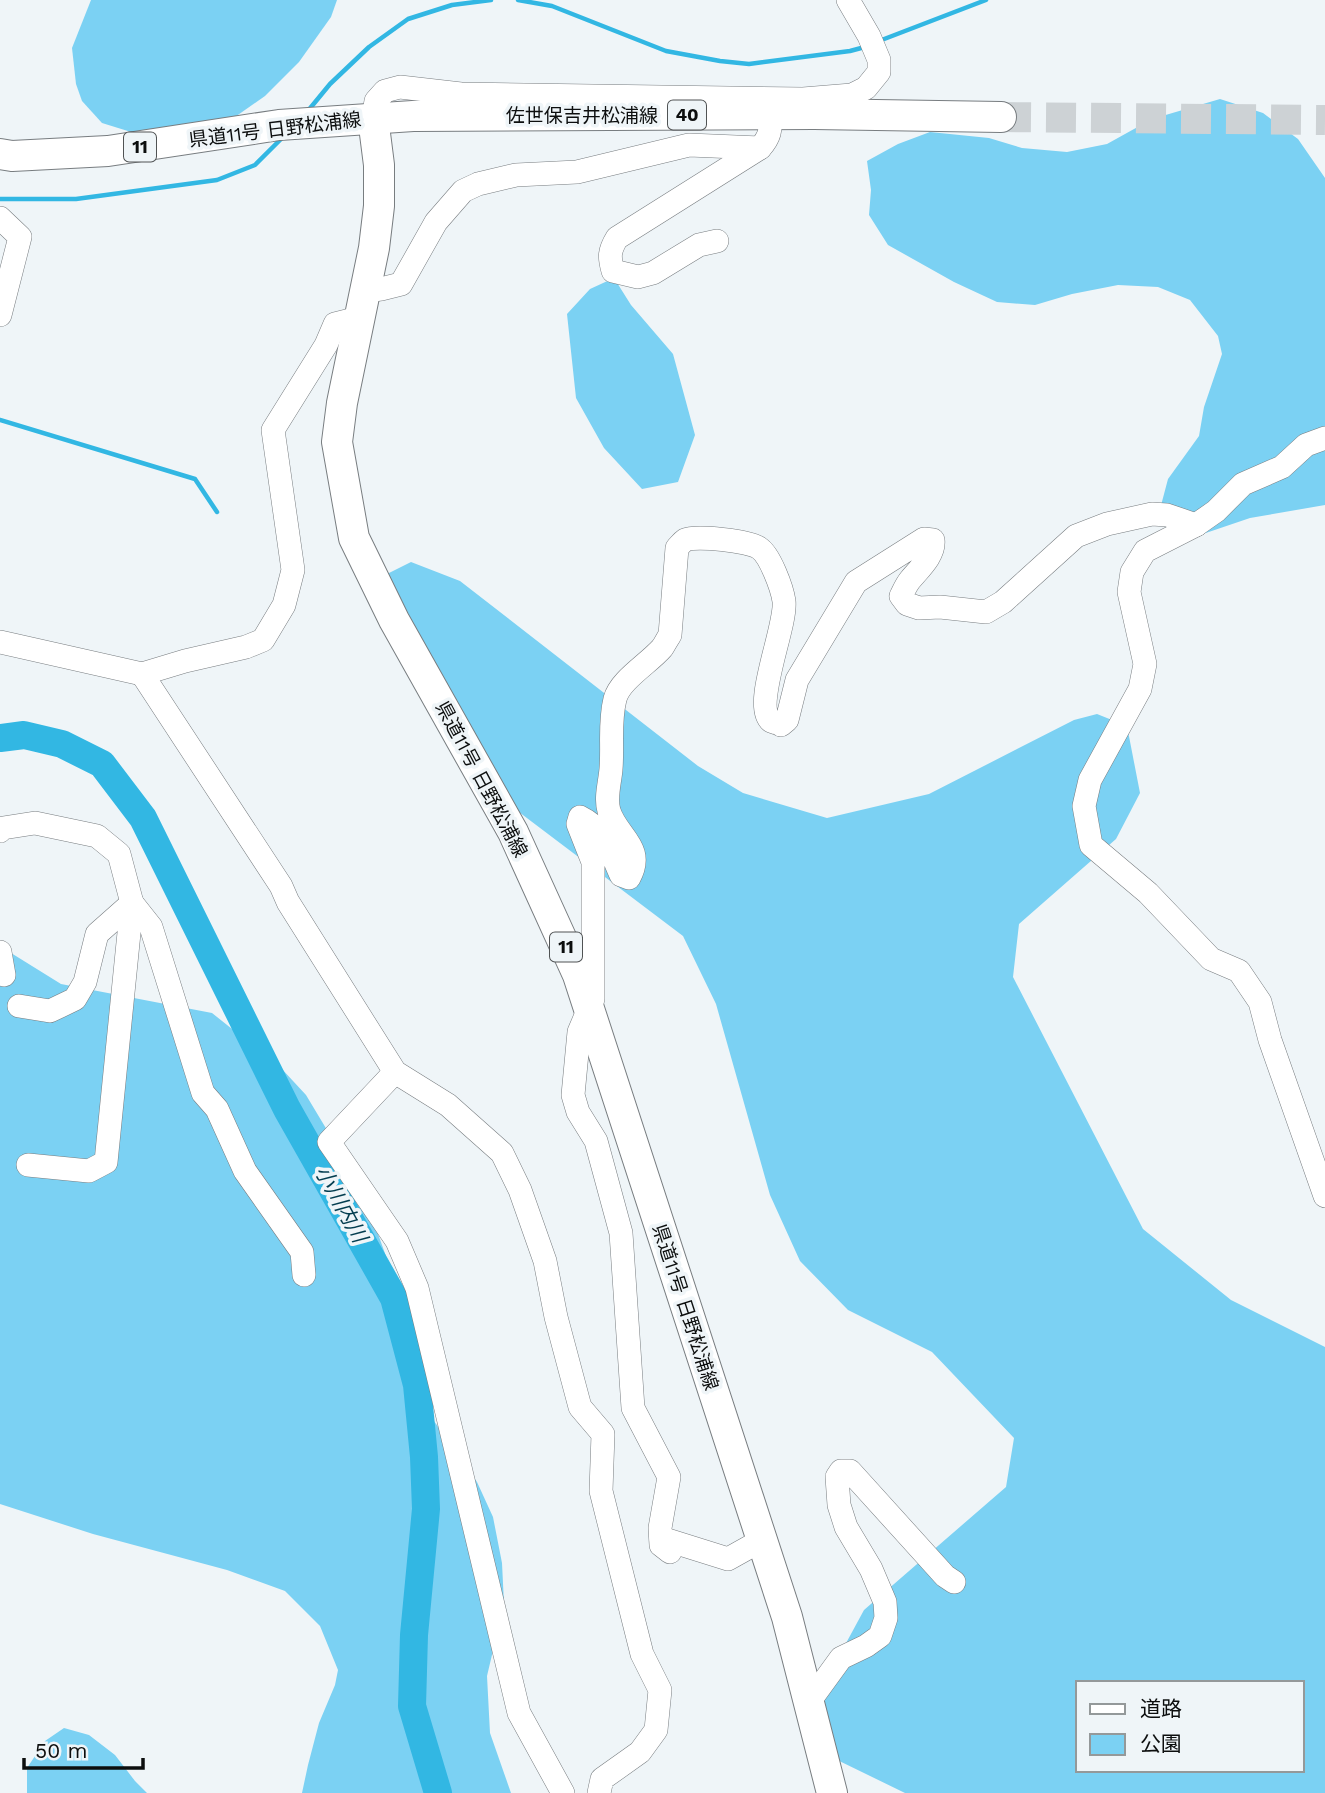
<svg xmlns="http://www.w3.org/2000/svg" width="1325" height="1793" viewBox="0 0 1325 1793" font-family="'Work Sans','Noto Sans JP',sans-serif">
<style>
.green{fill:#7bd1f3;fill-rule:evenodd}
.lines{fill:none;stroke-linecap:round;stroke-linejoin:round}
.stream{stroke:#32b7e3;stroke-width:4.5}
.river{stroke:#32b7e3;stroke-width:28}
.major-tunnel{stroke:#cdd2d5;stroke-width:30;stroke-dasharray:30 15;stroke-linecap:butt}
.minor-casing{stroke:#787d80;stroke-width:24}
.major-casing{stroke:#787d80;stroke-width:32}
.minor{stroke:#fff;stroke-width:23}
.major{stroke:#fff;stroke-width:30}
.labels{text-anchor:middle;stroke-width:7;stroke-linejoin:round;paint-order:stroke}
.shield{fill:#eff5f8;stroke:#505354;stroke-width:2}
.shield-label{font-size:18px;font-weight:bold;fill:#0c0e0e}
.street-label{font-size:19px;fill:#0c0e0e;stroke:#eff5f8}
.water-label{font-size:21px;font-style:italic;fill:#033d4f;stroke:#eff5f8}
</style>
<rect width="100%" height="100%" fill="#eff5f8"/>
<g class="green">
<path d="M 91,0 L 337,0 L 331,17 L 299,62 L 265,96 L 225,124 L 144,136 L 102,123 L 82,101 L 76,84 L 72,48 Z"/>
<path d="M 1220,99 L 1263,113 L 1298,139 L 1325,178 L 1325,505 L 1250,518 L 1194,537 L 1168,534 L 1159,513 L 1168,479 L 1199,436 L 1204,407 L 1222,354 L 1218,336 L 1190,300 L 1158,287 L 1118,285 L 1072,294 L 1035,305 L 997,302 L 954,282 L 888,245 L 869,215 L 871,190 L 867,161 L 898,144 L 930,132 L 989,138 L 1022,148 L 1067,152 L 1107,144 L 1152,119 Z"/>
<path d="M 614,278 L 631,305 L 673,354 L 695,435 L 678,482 L 642,489 L 604,448 L 576,398 L 567,314 L 590,289 Z"/>
<path d="M 411,562 L 460,581 L 698,766 L 743,793 L 827,818 L 929,794 L 1074,720 L 1097,714 L 1127,726 L 1140,793 L 1116,839 L 1019,924 L 1013,977 L 1143,1229 L 1231,1300 L 1325,1347 L 1325,1793 L 905,1793 L 827,1755 L 819,1693 L 864,1610 L 1006,1487 L 1014,1438 L 932,1352 L 848,1310 L 800,1261 L 770,1195 L 716,1004 L 683,936 L 486,787 L 387,574 ZM 1078,1683 L 1302,1683 L 1302,1770 L 1078,1770 Z"/>
<path d="M 0,944 L 3,948 L 61,984 L 212,1013 L 281,1068 L 306,1095 L 357,1180 L 373,1220 L 387,1259 L 391,1331 L 410,1387 L 477,1482 L 493,1517 L 502,1563 L 504,1604 L 487,1676 L 490,1733 L 511,1793 L 302,1793 L 308,1765 L 319,1723 L 335,1685 L 338,1670 L 320,1626 L 285,1591 L 227,1570 L 93,1534 L 0,1504 Z"/>
<path d="M 64,1728 L 89,1735 L 115,1755 L 135,1781 L 147,1793 L 27,1793 L 27,1768 L 45,1741 Z"/>
</g>
<g class="lines">
<g class="stream">
<path d="M 518,0 L 552,6 L 666,51 L 720,61 L 749,64 L 850,51 L 865,47"/>
<path d="M 879,41 L 986,0"/>
<path d="M 307,112 L 330,84 L 369,47 L 408,19 L 452,5 L 491,0"/>
<path d="M 0,199 L 76,199 L 217,180 L 255,165 L 284,136"/>
<path d="M 0,420 L 195,479 L 217,512"/>
</g>
<path class="river" d="M 0,738 L 24,735 L 62,744 L 102,764 L 143,818 L 287,1109 L 394,1298 L 417,1385 L 424,1457 L 426,1509 L 414,1635 L 412,1706 L 438,1793"/>
<path class="major-tunnel" d="M 1001,117 L 1325,120"/>
<defs>
<g id="minor">
<path d="M 373,118 L 376,101 L 385,91 L 400,87 L 461,94 L 803,99 L 852,95 L 866,88 L 879,72 L 879,60 L 869,36 L 848,0"/>
<path d="M 0,218 L 20,237 L 0,315"/>
<path d="M 717,241 L 699,245 L 653,273 L 638,277 L 613,271 C 609,257 609,251 617,238 L 760,148"/>
<path d="M 365,291 L 381,289 L 401,284 L 436,222 L 463,191 L 478,184 L 516,175 L 577,172 L 689,145 L 760,148 C 770,137 771,130 770,115"/>
<path d="M 1325,438 L 1306,445 L 1282,467 L 1243,484 L 1216,511 L 1196,525 L 1145,551 L 1132,572 L 1129,592 L 1145,664 L 1140,689 L 1090,780 L 1084,806 L 1091,845 L 1148,893 L 1211,959 L 1239,971 L 1260,1002 L 1270,1040 L 1325,1196"/>
<path d="M 0,642 L 142,674 L 185,661 L 246,647 L 263,640 L 284,605 L 293,570 L 273,430 L 326,345 L 335,324 L 359,318"/>
<path d="M 142,674 L 281,886 L 288,902 L 395,1072 L 448,1105 L 502,1153 L 520,1190 L 545,1261 L 556,1317 L 580,1407 L 603,1434 L 601,1491 L 642,1654 L 660,1690 L 656,1730 L 640,1752 L 602,1779 L 599,1793"/>
<path d="M 0,831 L 3,828 L 35,823 L 97,836 L 119,854 L 132,903 L 106,1162 L 89,1171 L 28,1165"/>
<path d="M 0,952 L 4,975"/>
<path d="M 19,1006 L 50,1011 L 75,999 L 85,982 L 97,934 L 132,903 L 151,927 L 203,1093 L 217,1109 L 245,1171 L 302,1252 L 304,1275"/>
<path d="M 395,1072 L 329,1142 L 397,1241 L 417,1288 L 519,1713 L 563,1793"/>
<path d="M 661,1538 L 728,1559 L 762,1540"/>
<path d="M 670,1552 L 661,1545 L 660,1528 L 669,1477 L 633,1408 L 621,1233 L 596,1141 L 578,1112 L 573,1095 L 579,1032 L 593,999 L 593,862 L 578,824 L 580,817 C 605,829 610,851 621,875 L 629,878 C 646,847 617,837 609,811 C 605,798 610,782 611,769 C 613,745 609,723 615,699 C 620,680 648,664 662,648 C 665,644 667,639 670,635 L 677,548 C 680,545 682,542 685,540 C 696,535 749,541 759,548 C 770,555 782,588 784,601 C 787,626 752,705 771,721 C 771,721 780,724 781,725 L 787,720 L 797,680 L 856,582 L 924,539 L 933,540 C 935,555 919,569 910,580 C 906,585 904,590 901,596 L 907,604 L 919,608 L 940,607 L 986,612 L 1003,602 L 1076,536 L 1107,524 L 1152,514 L 1167,515 L 1196,525"/>
<path d="M 809,1702 L 841,1658 L 866,1646 L 880,1636 L 886,1618 L 885,1602 L 871,1569 L 846,1527 L 839,1505 L 837,1477 L 841,1471 L 850,1471 L 945,1576 L 954,1582"/>
</g>
<g id="major">
<path d="M 373,118 L 379,165 L 379,206 L 374,248 L 342,403 L 337,442 L 354,538 L 394,620 L 513,832 L 578,975 L 787,1617 L 832,1793"/>
<path d="M 0,154 L 12,156 L 108,151 L 279,125 L 413,116 L 814,114 L 1001,117"/>
</g>
</defs>
<use href="#minor" class="minor-casing"/>
<use href="#major" class="major-casing"/>
<use href="#minor" class="minor"/>
<use href="#major" class="major"/>
</g>
<g class="labels">
<g class="shield">
<rect x="668" y="100.5" width="38" height="29" rx="5"/>
<rect x="124" y="132.5" width="32" height="29" rx="5"/>
<rect x="550" y="932.5" width="32" height="29" rx="5"/>
</g>
<g class="shield-label">
<text x="687" y="121">40</text>
<text x="140" y="153">11</text>
<text x="566" y="953">11</text>
</g>
<g class="street-label">
<text x="582" y="122">佐世保吉井松浦線</text>
<text transform="translate(275 129) rotate(-7)" y="7">県道11号 日野松浦線</text>
<text transform="translate(482 779) rotate(62)" y="7">県道11号 日野松浦線</text>
<text transform="translate(686 1307) rotate(72)" y="7">県道11号 日野松浦線</text>
</g>
<g class="water-label">
<text transform="translate(341 1204) rotate(61)" y="7">小川内川</text>
</g>
</g>
<rect x="1076" y="1681" width="228" height="91" fill="#eff5f8" stroke="#94999a" stroke-width="2"/>
<rect x="1090" y="1704" width="35" height="10" fill="#ffffff" stroke="#94999a" stroke-width="2"/>
<text x="1140" y="1716" font-size="21" fill="#0c0e0e">道路</text>
<rect x="1090" y="1734" width="35" height="21" fill="#7bd1f3" stroke="#94999a" stroke-width="2"/>
<text x="1140" y="1751" font-size="21" fill="#0c0e0e">公園</text>
<path d="M24 1758v10h119v-10" fill="none" stroke="#0c0e0e" stroke-width="3.5"/>
<text x="35" y="1758" font-size="21" fill="#0c0e0e" stroke="#eff5f8" stroke-width="5" paint-order="stroke">50 m</text>
</svg>
